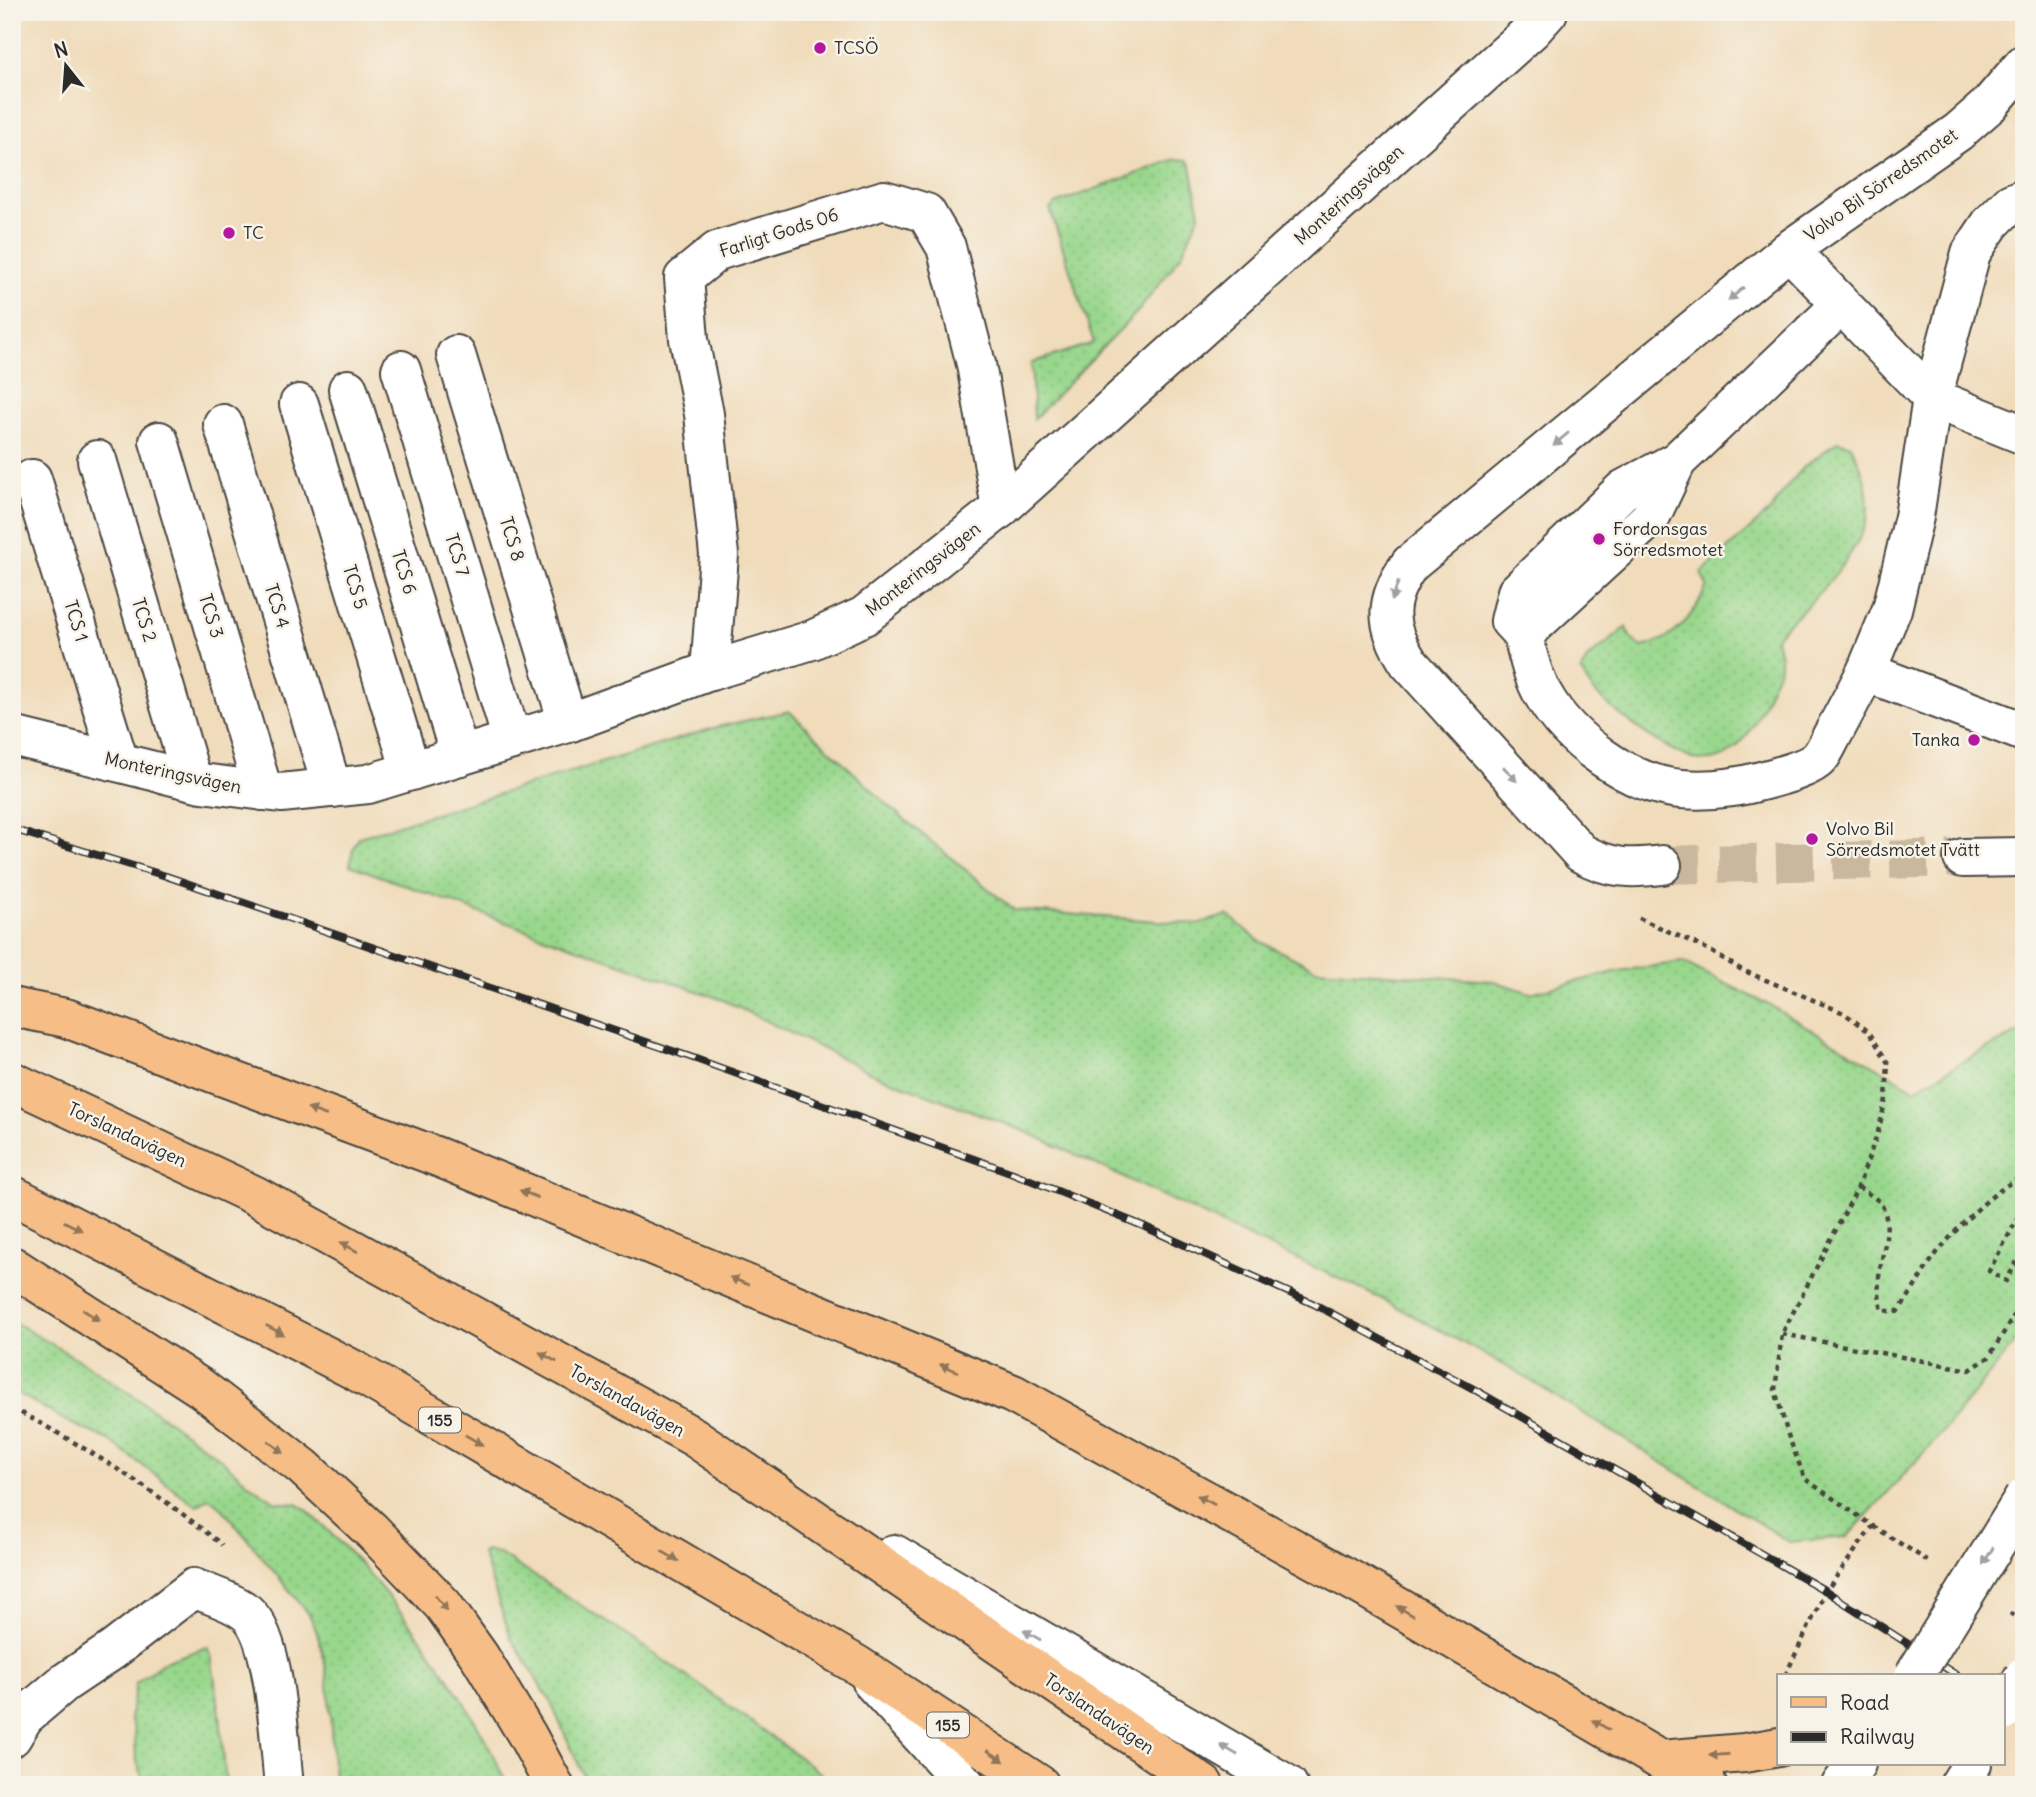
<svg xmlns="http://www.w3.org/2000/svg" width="2036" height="1797" viewBox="0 0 2036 1797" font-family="Delius,sans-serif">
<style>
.grass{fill:url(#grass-dots);stroke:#62815c;stroke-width:2}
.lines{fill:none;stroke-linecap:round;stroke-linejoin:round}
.minor-tunnel{stroke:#c9b89d;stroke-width:38;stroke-dasharray:38 19;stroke-linecap:butt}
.minor-casing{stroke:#494540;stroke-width:42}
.major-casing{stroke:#494540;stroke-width:42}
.path{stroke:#494540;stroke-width:4.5;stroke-dasharray:5 5;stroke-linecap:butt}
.minor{stroke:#fff;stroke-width:38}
.major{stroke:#f6be86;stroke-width:38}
.rail-casing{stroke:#2b2b2b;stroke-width:8}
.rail{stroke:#f7f3e8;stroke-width:5;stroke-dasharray:16;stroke-linecap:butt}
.minor-bridge-casing{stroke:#494540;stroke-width:42;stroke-linecap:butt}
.minor-bridge{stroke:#fff;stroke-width:38}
.oneway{fill:#a0a0a0}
.oneway2{fill:#907458}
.poi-dot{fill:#b5179e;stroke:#f7f3e8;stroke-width:2.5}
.labels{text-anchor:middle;stroke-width:5;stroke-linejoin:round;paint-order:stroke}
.shield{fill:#f7f3e8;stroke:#686764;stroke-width:2}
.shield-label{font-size:16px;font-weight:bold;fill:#2b2b2b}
.poi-label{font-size:18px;fill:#2b2b2b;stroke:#f7f3e8;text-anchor:start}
.street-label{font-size:18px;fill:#2b2b2b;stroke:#f7f3e8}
</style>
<defs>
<pattern id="grass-dots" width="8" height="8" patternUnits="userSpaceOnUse" patternTransform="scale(1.75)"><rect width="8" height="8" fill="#98d78c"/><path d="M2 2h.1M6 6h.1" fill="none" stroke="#83b979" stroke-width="1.8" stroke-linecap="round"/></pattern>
</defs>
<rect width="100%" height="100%" fill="#f7f3e8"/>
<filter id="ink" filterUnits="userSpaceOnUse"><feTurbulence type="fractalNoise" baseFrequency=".0143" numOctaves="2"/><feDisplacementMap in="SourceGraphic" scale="14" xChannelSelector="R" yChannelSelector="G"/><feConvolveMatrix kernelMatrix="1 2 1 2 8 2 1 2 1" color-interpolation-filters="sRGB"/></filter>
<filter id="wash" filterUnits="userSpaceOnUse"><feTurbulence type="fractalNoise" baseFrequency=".00686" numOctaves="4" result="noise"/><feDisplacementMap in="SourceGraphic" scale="28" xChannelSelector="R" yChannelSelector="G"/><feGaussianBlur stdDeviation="1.57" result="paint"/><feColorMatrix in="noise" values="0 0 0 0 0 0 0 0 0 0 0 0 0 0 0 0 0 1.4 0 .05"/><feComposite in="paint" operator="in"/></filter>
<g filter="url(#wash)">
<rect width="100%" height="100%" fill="#f0dbba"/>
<g class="grass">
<path d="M 1175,159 L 1187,160 L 1191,166 L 1200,214 L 1182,254 L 1140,309 L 1034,419 L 1031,363 L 1094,343 L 1050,209 L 1055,204 Z"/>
<path d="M 1838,441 L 1851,445 C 1856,457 1864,472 1866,485 C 1868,497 1869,511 1866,523 C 1857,550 1833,578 1814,599 C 1802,612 1787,622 1776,637 C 1777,645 1781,656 1780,664 C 1779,672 1773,682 1770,689 C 1759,718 1739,765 1700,760 C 1673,757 1604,707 1589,685 C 1586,681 1584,675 1581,671 L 1587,659 L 1627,627 L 1630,637 L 1640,647 C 1675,641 1693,617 1707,586 L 1701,573 L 1772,509 L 1787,486 L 1805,466 Z"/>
<path d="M 789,711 L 892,809 L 1014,910 L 1197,924 L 1228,915 L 1259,941 L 1316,969 L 1494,981 L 1530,993 L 1619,971 L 1682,962 L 1769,1005 L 1915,1089 L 1980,1052 L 2024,1030 L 2024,1332 L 1939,1436 L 1847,1537 L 1789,1542 L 1515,1371 L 1386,1301 L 1027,1132 L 876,1075 L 723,1000 L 537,934 L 350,865 L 353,849 L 359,837 L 717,727 Z"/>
<path d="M 12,1321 L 86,1364 L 141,1401 L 222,1460 L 249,1484 L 276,1502 L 297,1504 L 307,1510 C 389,1588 461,1682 508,1785 L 335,1785 C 328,1729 335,1665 309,1614 L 221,1507 L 209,1498 L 197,1506 L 107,1439 L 70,1423 L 12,1390 Z"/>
<path d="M 486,1551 L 499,1554 C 616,1625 727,1702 836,1785 L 588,1785 L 550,1701 L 511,1638 L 482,1553 Z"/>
<path d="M 207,1647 L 211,1655 L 220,1714 L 226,1785 L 144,1785 L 136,1757 L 134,1728 L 130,1719 L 136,1683 L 164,1662 Z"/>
</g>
</g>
<g filter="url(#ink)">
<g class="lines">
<path class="minor-tunnel" d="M 1662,865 L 1963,858"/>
<defs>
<g id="minor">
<path d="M 1789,250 L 1932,398"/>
<path d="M 456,355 L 568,723"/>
<path d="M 401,370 L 512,740"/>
<path d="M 348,389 L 460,756"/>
<path d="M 1932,398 L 1971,253 L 1991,223 L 2011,203 L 2024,198"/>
<path d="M 299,404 L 411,771"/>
<path d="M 223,424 L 332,788"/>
<path d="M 2024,435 L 1932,398 L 1914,517 L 1892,609 L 1866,672 L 2024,732"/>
<path d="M 159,441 L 263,791"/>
<path d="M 97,460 L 192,780"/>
<path d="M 1677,461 L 1624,489 L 1517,592 L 1510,621 L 1523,635 L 1650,518 L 1677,461 L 1841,305"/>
<path d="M 32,479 L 119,762"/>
<path d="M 1523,635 C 1528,656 1533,678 1544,696 C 1569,740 1630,785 1681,789 C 1708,791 1736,788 1761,781 C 1776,777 1810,769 1820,757 C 1825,751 1829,741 1833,734 C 1844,713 1855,693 1866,672"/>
<path d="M 710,671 L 719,555 L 704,414 L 689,339 L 684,278 L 717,251 L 884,200 L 926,213 L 946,247 L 976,364 L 1001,508"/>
<path d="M 12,736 L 202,783 L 281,793 L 368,784 L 568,723 L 710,671 L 812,640 L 864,616 L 1001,508 L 1531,31 L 1548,12"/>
<path d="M 1963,858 L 2024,857"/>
<path d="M 1662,865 C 1630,869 1610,869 1581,853 L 1409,663 C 1384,626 1384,600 1410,564 L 1789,250 L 1958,132 L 1989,105 L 2024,64"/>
<path d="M 894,1554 L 1288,1785"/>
<path d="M 872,1682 L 966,1785"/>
<path d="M 12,1737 L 24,1717 L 64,1683 L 113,1650 L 194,1588 C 209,1595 229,1600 243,1610 C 277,1630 279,1746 284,1785"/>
<path d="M 1841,1785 L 1856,1764"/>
<path d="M 1959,1785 L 1972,1764"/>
</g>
<g id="major">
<path d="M 12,1007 L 66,1018 L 438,1157 L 1013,1394 L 1362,1586 L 1660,1760 L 1707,1785"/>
<path d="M 12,1081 L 254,1195 L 694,1437 L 1204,1785"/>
<path d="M 12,1195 L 356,1371 L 857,1665 L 1040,1785"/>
<path d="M 12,1266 L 201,1388 L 303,1467 L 372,1531 L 443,1605 L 480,1657 L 527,1735 L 554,1785"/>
<path d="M 1660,1760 L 1744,1753 L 1779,1747"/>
</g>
</defs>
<use href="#minor" class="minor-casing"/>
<use href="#major" class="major-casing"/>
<g class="path">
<path d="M 1639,918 L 1707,949 L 1742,970 L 1844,1013 L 1869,1032 L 1888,1063 L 1886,1099 L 1878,1132 L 1858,1187 L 1782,1334 L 1775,1390 L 1788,1435 L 1805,1479 L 1873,1526 L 1826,1591 L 1785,1676"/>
<path d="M 1858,1187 C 1865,1192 1876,1197 1881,1204 C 1894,1226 1881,1254 1879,1277 C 1878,1288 1879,1299 1882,1310 L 1897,1312 C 1914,1292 1924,1268 1941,1248 C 1960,1224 1997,1188 2024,1175"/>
<path d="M 2024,1207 L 1989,1271 L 2006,1281 L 2024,1249"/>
<path d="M 1782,1334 L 1970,1370 L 1989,1357 L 2024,1299"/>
<path d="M 12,1408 C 86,1447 158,1492 222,1545"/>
<path d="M 1873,1526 L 1928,1561"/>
<path d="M 2010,1613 L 2024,1622"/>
</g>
<use href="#minor" class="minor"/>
<use href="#major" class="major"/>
<defs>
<g id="rail">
<path d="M 12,829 L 166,876 L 693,1058 L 1013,1173 L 1143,1226 L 1314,1304 L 1470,1387 L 1826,1591 L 1958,1676"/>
<path d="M 2003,1705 L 2024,1718"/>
</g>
</defs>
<use href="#rail" class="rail-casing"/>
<use href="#rail" class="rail"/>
<defs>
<g id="minor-bridge">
<path d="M 1914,1676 L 2024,1498"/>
<path d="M 2003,1712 L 2024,1676"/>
</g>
</defs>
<use href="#minor-bridge" class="minor-bridge-casing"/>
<use href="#minor-bridge" class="minor-bridge"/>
</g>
<defs><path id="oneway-solid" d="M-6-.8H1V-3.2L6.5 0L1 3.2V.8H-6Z" transform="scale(1.75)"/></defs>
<g class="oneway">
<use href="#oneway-solid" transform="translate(1736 294) rotate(140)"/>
<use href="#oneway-solid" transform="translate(1561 439) rotate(140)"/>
<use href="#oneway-solid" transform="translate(1395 591) rotate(110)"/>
<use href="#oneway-solid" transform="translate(1510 774) rotate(48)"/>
<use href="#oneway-solid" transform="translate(1988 1556) rotate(122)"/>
<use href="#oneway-solid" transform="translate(1032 1635) rotate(-150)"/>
<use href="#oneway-solid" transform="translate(1229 1750) rotate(-150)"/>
</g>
<g class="oneway2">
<use href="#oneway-solid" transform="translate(317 1112) rotate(-160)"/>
<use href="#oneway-solid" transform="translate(529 1194) rotate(-158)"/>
<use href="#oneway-solid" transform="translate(73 1226) rotate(27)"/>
<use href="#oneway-solid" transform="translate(349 1247) rotate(-151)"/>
<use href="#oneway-solid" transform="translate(739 1281) rotate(-158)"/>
<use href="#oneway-solid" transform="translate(91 1315) rotate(33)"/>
<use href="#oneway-solid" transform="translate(275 1330) rotate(27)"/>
<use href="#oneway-solid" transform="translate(548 1357) rotate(-151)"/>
<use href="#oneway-solid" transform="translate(949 1368) rotate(-158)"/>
<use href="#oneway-solid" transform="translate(474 1440) rotate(30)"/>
<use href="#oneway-solid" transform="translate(276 1447) rotate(38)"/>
<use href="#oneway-solid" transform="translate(1206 1500) rotate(-151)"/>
<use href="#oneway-solid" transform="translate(670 1556) rotate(30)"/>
<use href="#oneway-solid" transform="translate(441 1603) rotate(50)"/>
<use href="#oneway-solid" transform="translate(1405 1611) rotate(-150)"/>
<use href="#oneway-solid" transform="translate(1601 1725) rotate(-150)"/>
<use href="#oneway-solid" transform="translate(1719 1755) rotate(176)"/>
<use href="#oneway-solid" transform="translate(996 1756) rotate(33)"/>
</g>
</g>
<g class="poi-dot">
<circle cx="820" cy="48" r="7"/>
<circle cx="229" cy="233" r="7"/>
<circle cx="1599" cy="539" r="7"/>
<circle cx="1974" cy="740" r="7"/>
<circle cx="1812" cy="839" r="7"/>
</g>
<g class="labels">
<g class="shield">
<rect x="419" y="1407.5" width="42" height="25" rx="5"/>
<rect x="927" y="1712.5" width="42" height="25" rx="5"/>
</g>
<g class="shield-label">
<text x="440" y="1426">155</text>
<text x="948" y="1731">155</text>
</g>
<g class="poi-label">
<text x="834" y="54">TCSÖ</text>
<text x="243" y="239">TC</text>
<text x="1613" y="535">Fordonsgas<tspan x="1613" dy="21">Sörredsmotet</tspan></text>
<text x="1960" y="746" text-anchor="end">Tanka</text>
<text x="1826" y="835">Volvo Bil<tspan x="1826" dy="21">Sörredsmotet Tvätt</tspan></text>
</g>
<g class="street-label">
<text transform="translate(1881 185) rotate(-35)" y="6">Volvo Bil Sörredsmotet</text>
<text transform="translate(1349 195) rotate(-42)" y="6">Monteringsvägen</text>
<text transform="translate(779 233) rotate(-18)" y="6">Farligt Gods 06</text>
<text transform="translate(512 539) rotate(73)" y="6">TCS 8</text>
<text transform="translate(457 555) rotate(73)" y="6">TCS 7</text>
<text transform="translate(923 569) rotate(-38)" y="6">Monteringsvägen</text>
<text transform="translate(404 572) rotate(73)" y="6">TCS 6</text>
<text transform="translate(355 587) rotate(73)" y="6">TCS 5</text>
<text transform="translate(277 606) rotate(73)" y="6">TCS 4</text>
<text transform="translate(211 616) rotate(73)" y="6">TCS 3</text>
<text transform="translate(144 620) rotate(73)" y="6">TCS 2</text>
<text transform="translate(76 621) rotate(73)" y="6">TCS 1</text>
<text transform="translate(173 773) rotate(12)" y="6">Monteringsvägen</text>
<text transform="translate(127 1135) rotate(25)" y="6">Torslandavägen</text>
<text transform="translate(627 1401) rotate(29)" y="6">Torslandavägen</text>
<text transform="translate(1099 1714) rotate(34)" y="6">Torslandavägen</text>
</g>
</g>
<rect width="2036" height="1797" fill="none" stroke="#f7f3e8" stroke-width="42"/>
<rect x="1777" y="1674" width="228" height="91" fill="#f7f3e8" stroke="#a5a39c" stroke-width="2"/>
<rect x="1791" y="1697" width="35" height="10" fill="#f6be86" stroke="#a5a39c" stroke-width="2"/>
<text x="1840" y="1710" font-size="21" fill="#2b2b2b">Road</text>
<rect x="1791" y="1732" width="35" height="10" fill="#2b2b2b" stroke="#a5a39c" stroke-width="2"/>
<text x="1840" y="1744" font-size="21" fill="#2b2b2b">Railway</text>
<g transform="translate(66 66) rotate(343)" stroke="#f7f3e8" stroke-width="5" paint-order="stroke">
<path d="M0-5L12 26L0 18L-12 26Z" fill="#2b2b2b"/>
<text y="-10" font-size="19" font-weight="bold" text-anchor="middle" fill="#2b2b2b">N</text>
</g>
</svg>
